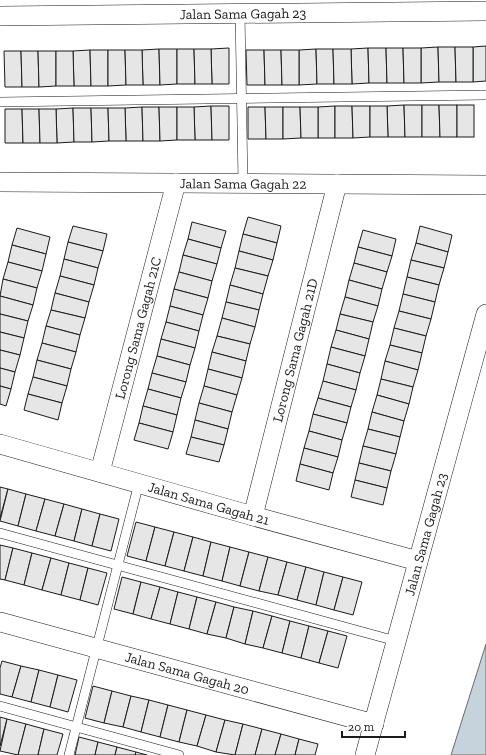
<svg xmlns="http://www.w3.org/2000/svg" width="486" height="755" viewBox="0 0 486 755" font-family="'Zilla Slab',serif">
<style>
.water{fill:#c6d2dc;stroke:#6a6a6a}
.building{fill:#e6e6e6;stroke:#1a1a1a}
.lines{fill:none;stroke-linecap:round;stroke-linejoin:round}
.lane-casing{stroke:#1a1a1a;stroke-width:10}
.street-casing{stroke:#1a1a1a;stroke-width:20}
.lane{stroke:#fff;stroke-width:9}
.street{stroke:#fff;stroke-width:19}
.labels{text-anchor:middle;stroke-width:3;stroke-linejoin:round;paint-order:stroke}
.street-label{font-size:14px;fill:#1a1a1a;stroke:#fff}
</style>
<rect width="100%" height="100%" fill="#fff"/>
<path class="water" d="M 486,644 L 486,755 L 451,755 Z"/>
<g class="building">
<path d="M 486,46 L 486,81 L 473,82 L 473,47 Z"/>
<path d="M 438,47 L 439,82 L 421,83 L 421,48 Z"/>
<path d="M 438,47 L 455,47 L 456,82 L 439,82 Z"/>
<path d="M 455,47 L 473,47 L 473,82 L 456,82 Z"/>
<path d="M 229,48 L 229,84 L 212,84 L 211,49 Z"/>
<path d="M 368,48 L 369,83 L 352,84 L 351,49 Z"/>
<path d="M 368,48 L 386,48 L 387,83 L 369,83 Z"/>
<path d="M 386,48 L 403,48 L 404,83 L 387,83 Z"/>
<path d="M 403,48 L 421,48 L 421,83 L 404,83 Z"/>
<path d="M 159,49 L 160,85 L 143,85 L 142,50 Z"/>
<path d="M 159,49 L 177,49 L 177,84 L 160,85 Z"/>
<path d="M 177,49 L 194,49 L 195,84 L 177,84 Z"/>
<path d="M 194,49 L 211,49 L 212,84 L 195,84 Z"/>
<path d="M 316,49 L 317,84 L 299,85 L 299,50 Z"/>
<path d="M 316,49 L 333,49 L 334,84 L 317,84 Z"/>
<path d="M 333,49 L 351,49 L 352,84 L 334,84 Z"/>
<path d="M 90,50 L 91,86 L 74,86 L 73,51 Z"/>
<path d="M 90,50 L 108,50 L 108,86 L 91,86 Z"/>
<path d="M 108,50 L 125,50 L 126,85 L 108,86 Z"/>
<path d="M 125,50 L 142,50 L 143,85 L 126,85 Z"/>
<path d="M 246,50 L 264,50 L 265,85 L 247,85 Z"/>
<path d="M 264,50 L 281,50 L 282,85 L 265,85 Z"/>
<path d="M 281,50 L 299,50 L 299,85 L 282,85 Z"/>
<path d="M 4,51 L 21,51 L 22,87 L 5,87 Z"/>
<path d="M 21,51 L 38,51 L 39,87 L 22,87 Z"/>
<path d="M 38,51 L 56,51 L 56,86 L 39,87 Z"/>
<path d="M 56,51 L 73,51 L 74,86 L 56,86 Z"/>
<path d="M 404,105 L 405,137 L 388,137 L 387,106 Z"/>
<path d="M 404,105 L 422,105 L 422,137 L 405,137 Z"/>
<path d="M 422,105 L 439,105 L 440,137 L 422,137 Z"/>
<path d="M 439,105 L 457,105 L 457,137 L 440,137 Z"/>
<rect x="457" y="105" width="17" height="32"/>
<path d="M 211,106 L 212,140 L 195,140 L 194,107 Z"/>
<path d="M 211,106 L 229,106 L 229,140 L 212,140 Z"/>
<path d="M 335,106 L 335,138 L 318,138 L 318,107 Z"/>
<path d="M 335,106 L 352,106 L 353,138 L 335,138 Z"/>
<path d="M 352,106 L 370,106 L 370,137 L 353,138 Z"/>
<path d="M 370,106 L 387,106 L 388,137 L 370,137 Z"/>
<path d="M 142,107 L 143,141 L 126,141 L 125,108 Z"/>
<path d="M 142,107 L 159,107 L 160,141 L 143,141 Z"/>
<path d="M 159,107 L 177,107 L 177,140 L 160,141 Z"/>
<path d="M 177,107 L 194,107 L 195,140 L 177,140 Z"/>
<path d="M 248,107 L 265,107 L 266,139 L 248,139 Z"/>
<path d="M 265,107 L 283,107 L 283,139 L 266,139 Z"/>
<path d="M 283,107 L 300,107 L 301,138 L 283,139 Z"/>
<path d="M 300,107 L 318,107 L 318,138 L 301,138 Z"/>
<path d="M 73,108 L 74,142 L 57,143 L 56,109 Z"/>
<path d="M 73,108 L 91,108 L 92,142 L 74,142 Z"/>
<path d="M 91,108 L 108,108 L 109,141 L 92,142 Z"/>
<path d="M 108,108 L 125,108 L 126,141 L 109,141 Z"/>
<path d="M 5,109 L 22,109 L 23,143 L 5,143 Z"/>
<path d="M 22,109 L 39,109 L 40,143 L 23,143 Z"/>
<path d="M 39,109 L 56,109 L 57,143 L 40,143 Z"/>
<path d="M 248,217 L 281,226 L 277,243 L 243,234 Z"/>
<path d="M 192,222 L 226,231 L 221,248 L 188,239 Z"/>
<path d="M 73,226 L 107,234 L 103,251 L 68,242 Z"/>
<path d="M 420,226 L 452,235 L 448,252 L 416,243 Z"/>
<path d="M 17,228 L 50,237 L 46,254 L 12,245 Z"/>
<path d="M 363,230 L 396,239 L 392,256 L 358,247 Z"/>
<path d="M 243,234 L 277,243 L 273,260 L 239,251 Z"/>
<path d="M 188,239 L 221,248 L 217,264 L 183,255 Z"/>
<path d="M 68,242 L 103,251 L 98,268 L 64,259 Z"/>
<path d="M 416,243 L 448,252 L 444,268 L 411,260 Z"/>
<path d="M 12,245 L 46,254 L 42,271 L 8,262 Z"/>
<path d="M 358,247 L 392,256 L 387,272 L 354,263 Z"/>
<path d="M 239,251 L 273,260 L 268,276 L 235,268 Z"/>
<path d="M 183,255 L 217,264 L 212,281 L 179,272 Z"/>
<path d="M 64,259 L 98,268 L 94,285 L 60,276 Z"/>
<path d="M 411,260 L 444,268 L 439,285 L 407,277 Z"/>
<path d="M 8,262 L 42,271 L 37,288 L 3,279 Z"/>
<path d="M 354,263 L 387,272 L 382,289 L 349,280 Z"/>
<path d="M 235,268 L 268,276 L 263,294 L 230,285 Z"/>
<path d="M 179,272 L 212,281 L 208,298 L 174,289 Z"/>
<path d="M 60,276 L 94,285 L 89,302 L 55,293 Z"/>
<path d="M 407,277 L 439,285 L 435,302 L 403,294 Z"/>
<path d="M 3,279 L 37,288 L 33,305 L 0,296 Z"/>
<path d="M 349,280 L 382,289 L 378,306 L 345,297 Z"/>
<path d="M 230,285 L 263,294 L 259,310 L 226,302 Z"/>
<path d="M 174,289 L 208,298 L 203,315 L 170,306 Z"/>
<path d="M 55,293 L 89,302 L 85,318 L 51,310 Z"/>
<path d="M 403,294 L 435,302 L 431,319 L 399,311 Z"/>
<path d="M 0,296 L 33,305 L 28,321 L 0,314 Z"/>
<path d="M 345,297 L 378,306 L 373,322 L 340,314 Z"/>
<path d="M 226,302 L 259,310 L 255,327 L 222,318 Z"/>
<path d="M 170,306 L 203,315 L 199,331 L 166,322 Z"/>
<path d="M 51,310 L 85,318 L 80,335 L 46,326 Z"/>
<path d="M 399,311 L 431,319 L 426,336 L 394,328 Z"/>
<path d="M 0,314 L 28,321 L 24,338 L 0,332 Z"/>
<path d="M 340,314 L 373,322 L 369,339 L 336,330 Z"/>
<path d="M 222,318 L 255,327 L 250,344 L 217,336 Z"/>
<path d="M 166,322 L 199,331 L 195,348 L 161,339 Z"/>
<path d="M 46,326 L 80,335 L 76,352 L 42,343 Z"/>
<path d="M 394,328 L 426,336 L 422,353 L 390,345 Z"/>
<path d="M 336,330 L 369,339 L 365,356 L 331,347 Z"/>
<path d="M 0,332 L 24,338 L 20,355 L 0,350 Z"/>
<path d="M 217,336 L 250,344 L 246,361 L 212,352 Z"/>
<path d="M 161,339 L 195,348 L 190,365 L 157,356 Z"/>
<path d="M 42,343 L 76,352 L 71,369 L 37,360 Z"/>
<path d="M 390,345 L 422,353 L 418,370 L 385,361 Z"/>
<path d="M 331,347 L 365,356 L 360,373 L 327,364 Z"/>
<path d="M 0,350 L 20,355 L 15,372 L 0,368 Z"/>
<path d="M 212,352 L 246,361 L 242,378 L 208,369 Z"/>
<path d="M 157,356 L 190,365 L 186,382 L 152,373 Z"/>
<path d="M 37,360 L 71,369 L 67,386 L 33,377 Z"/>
<path d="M 385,361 L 418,370 L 413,387 L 381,379 Z"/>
<path d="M 327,364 L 360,373 L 356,390 L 323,381 Z"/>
<path d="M 0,368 L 15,372 L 11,389 L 0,386 Z"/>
<path d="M 208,369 L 242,378 L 237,395 L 204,386 Z"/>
<path d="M 152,373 L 186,382 L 181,398 L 148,389 Z"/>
<path d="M 33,377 L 67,386 L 62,403 L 28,394 Z"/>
<path d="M 381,379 L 413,387 L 409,404 L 377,395 Z"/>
<path d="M 323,381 L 356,390 L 351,407 L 318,398 Z"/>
<path d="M 0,386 L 11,389 L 6,406 L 0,404 Z"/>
<path d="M 204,386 L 237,395 L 232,412 L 199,403 Z"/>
<path d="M 148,389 L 181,398 L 177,415 L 143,406 Z"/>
<path d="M 28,394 L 62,403 L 58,420 L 24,410 Z"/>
<path d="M 377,395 L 409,404 L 404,421 L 372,412 Z"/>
<path d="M 318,398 L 351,407 L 347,423 L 313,414 Z"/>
<path d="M 199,403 L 232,412 L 228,429 L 195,420 Z"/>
<path d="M 143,406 L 177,415 L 173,432 L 139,423 Z"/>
<path d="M 372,412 L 404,421 L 400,437 L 368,429 Z"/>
<path d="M 313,414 L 347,423 L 342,440 L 309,431 Z"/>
<path d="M 195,420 L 228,429 L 224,445 L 191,437 Z"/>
<path d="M 139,423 L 173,432 L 168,449 L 134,440 Z"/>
<path d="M 368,429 L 400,437 L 396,454 L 363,446 Z"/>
<path d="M 309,431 L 342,440 L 338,457 L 304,448 Z"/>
<path d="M 191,437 L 224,445 L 219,462 L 186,454 Z"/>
<path d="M 363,446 L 396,454 L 391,471 L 359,463 Z"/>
<path d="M 304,448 L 338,457 L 333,473 L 300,464 Z"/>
<path d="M 359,463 L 391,471 L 387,488 L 355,480 Z"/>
<path d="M 300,464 L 333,473 L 329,490 L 296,481 Z"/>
<path d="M 355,480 L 387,488 L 383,505 L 351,497 Z"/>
<path d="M 0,487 L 8,489 L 0,518 Z"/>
<path d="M 8,489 L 26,494 L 18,526 L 0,521 Z"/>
<path d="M 26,494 L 45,499 L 36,531 L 18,526 Z"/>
<path d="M 45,499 L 64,504 L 55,536 L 36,531 Z"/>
<path d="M 64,504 L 82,509 L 74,541 L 55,536 Z"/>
<path d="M 82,509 L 100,514 L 92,546 L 74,541 Z"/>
<path d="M 100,514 L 119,519 L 111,551 L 92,546 Z"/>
<path d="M 136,522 L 155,527 L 146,561 L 127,556 Z"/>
<path d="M 155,527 L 174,532 L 165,566 L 146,561 Z"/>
<path d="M 174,532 L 193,537 L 184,571 L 165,566 Z"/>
<path d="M 193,537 L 211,542 L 203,576 L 184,571 Z"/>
<path d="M 211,542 L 230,547 L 222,581 L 203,576 Z"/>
<path d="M 0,545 L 13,548 L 5,580 L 0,579 Z"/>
<path d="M 230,547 L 249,552 L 240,586 L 222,581 Z"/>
<path d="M 13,548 L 32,553 L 24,585 L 5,580 Z"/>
<path d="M 249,552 L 268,557 L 259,591 L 240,586 Z"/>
<path d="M 32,553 L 51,558 L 42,590 L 24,585 Z"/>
<path d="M 268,557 L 287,562 L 278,595 L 259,591 Z"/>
<path d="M 51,558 L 69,563 L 61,595 L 42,590 Z"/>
<path d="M 287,562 L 306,567 L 297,600 L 278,595 Z"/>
<path d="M 69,563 L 88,568 L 80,600 L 61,595 Z"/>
<path d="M 306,567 L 324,572 L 316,605 L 297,600 Z"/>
<path d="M 88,568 L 107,573 L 98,605 L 80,600 Z"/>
<path d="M 324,572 L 343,577 L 334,610 L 316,605 Z"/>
<path d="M 122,577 L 141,582 L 133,614 L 114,609 Z"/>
<path d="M 343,577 L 362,582 L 353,615 L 334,610 Z"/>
<path d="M 141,582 L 160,587 L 151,619 L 133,614 Z"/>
<path d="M 160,587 L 178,592 L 170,624 L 151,619 Z"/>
<path d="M 178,592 L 197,597 L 189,629 L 170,624 Z"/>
<path d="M 197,597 L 216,602 L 207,634 L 189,629 Z"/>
<path d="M 216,602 L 234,607 L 226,638 L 207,634 Z"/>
<path d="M 234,607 L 253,611 L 245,644 L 226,638 Z"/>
<path d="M 253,611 L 272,616 L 263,648 L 245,644 Z"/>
<path d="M 272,616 L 290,621 L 282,653 L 263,648 Z"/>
<path d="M 290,621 L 309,626 L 301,658 L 282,653 Z"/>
<path d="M 309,626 L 328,631 L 319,663 L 301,658 Z"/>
<path d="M 328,631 L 347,636 L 338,668 L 319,663 Z"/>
<path d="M 2,661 L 21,666 L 12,697 L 0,694 L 0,668 Z"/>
<path d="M 21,666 L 39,670 L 31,702 L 12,697 Z"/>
<path d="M 39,670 L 58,675 L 50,707 L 31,702 Z"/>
<path d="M 58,675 L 77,680 L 68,712 L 50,707 Z"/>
<path d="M 93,686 L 112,691 L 104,723 L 85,718 Z"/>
<path d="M 112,691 L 131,696 L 123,727 L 104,723 Z"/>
<path d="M 131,696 L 149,700 L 141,732 L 123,727 Z"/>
<path d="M 149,700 L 168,705 L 160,737 L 141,732 Z"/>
<path d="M 168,705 L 187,710 L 179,742 L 160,737 Z"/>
<path d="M 187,710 L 206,715 L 197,746 L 179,742 Z"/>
<path d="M 206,715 L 225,720 L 216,752 L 197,746 Z"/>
<path d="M 0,717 L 7,719 L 0,746 Z"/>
<path d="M 7,719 L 26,724 L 18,755 L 0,751 Z"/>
<path d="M 225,720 L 243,724 L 235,755 L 216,752 Z"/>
<path d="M 26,724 L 44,729 L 38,755 L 18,755 Z"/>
<path d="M 243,724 L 262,729 L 255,755 L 235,755 Z"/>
<path d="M 44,729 L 63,734 L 57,755 L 38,755 Z"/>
<path d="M 262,729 L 281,734 L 275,755 L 255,755 Z"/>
<path d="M 281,734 L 299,739 L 295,755 L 275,755 Z"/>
<path d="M 79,737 L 98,742 L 95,755 L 75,755 Z"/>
<path d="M 299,739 L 318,744 L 315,755 L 295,755 Z"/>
<path d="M 98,742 L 117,747 L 115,755 L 95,755 Z"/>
<path d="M 117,747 L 136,752 L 135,755 L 115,755 Z"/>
<path d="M 136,752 L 147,755 L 135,755 Z"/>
</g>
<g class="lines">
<defs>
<g id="lane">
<path d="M 240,13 L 243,183"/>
<path d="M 0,102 L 486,95"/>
<path d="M 0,533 L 396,641"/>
<path d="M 0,706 L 179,755"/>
<path d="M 69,755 L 139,483"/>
</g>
<g id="street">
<path id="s1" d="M 0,16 L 486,11"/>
<path id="s2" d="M 0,182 L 486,185"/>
<path id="s3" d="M 0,444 L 253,516 L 418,561"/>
<path id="s4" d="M 100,472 L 176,183"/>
<path id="s5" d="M 253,516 L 337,184"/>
<path id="s6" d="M 0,622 L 374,724"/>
<path id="s7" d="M 365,755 L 486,314"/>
</g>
</defs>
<use href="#lane" class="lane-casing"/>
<use href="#street" class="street-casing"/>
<use href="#lane" class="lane"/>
<use href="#street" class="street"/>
</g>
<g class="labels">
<g class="street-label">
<text dy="5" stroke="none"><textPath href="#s1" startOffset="243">Jalan Sama Gagah 23</textPath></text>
<text dy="5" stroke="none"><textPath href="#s2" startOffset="243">Jalan Sama Gagah 22</textPath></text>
<text dy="5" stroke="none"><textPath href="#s4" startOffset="149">Lorong Sama Gagah 21C</textPath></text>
<text dy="5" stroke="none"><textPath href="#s5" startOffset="171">Lorong Sama Gagah 21D</textPath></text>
<text dy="5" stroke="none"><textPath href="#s3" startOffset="217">Jalan Sama Gagah 21</textPath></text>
<text dy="5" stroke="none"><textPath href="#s7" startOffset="229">Jalan Sama Gagah 23</textPath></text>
<text dy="5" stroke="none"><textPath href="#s6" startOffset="194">Jalan Sama Gagah 20</textPath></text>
</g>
</g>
<path d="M342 731v6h63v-6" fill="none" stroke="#1a1a1a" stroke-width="2"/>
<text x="348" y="731" font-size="12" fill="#1a1a1a" stroke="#ffffff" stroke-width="3" paint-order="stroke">20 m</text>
</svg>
